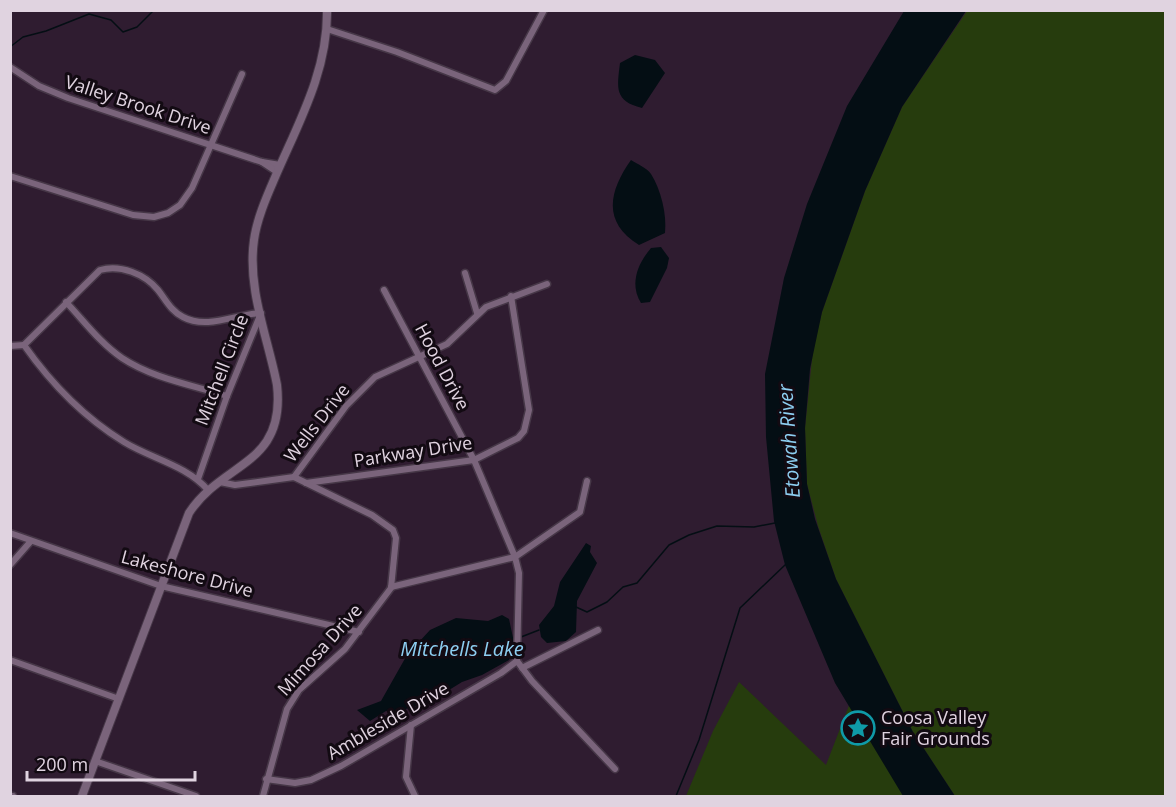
<svg xmlns="http://www.w3.org/2000/svg" width="1176" height="807" viewBox="0 0 1176 807" font-family="'Open Sans',sans-serif">
<style>
.green{fill:#263c0d}
.water{fill:#040e14}
.lines{fill:none;stroke-linecap:round;stroke-linejoin:round}
.stream{stroke:#040e14;stroke-width:1.5}
.minor-casing{stroke:#463747;stroke-width:9}
.tertiary-casing{stroke:#463747;stroke-width:10}
.minor{stroke:#7a647b;stroke-width:6}
.tertiary{stroke:#7a647b;stroke-width:8}
.labels{text-anchor:middle;stroke-width:6;stroke-linejoin:round;paint-order:stroke}
.street-label{font-size:18px;fill:#e0d3e0;stroke:#120a12}
.poi-label{font-size:18px;fill:#e0d3e0;stroke:#120a12;text-anchor:start}
.water-label{font-size:20px;font-style:italic;fill:#8dcef1;stroke:#120a12}
</style>
<rect width="100%" height="100%" fill="#2f1c30"/>
<g class="green">
<path d="M 967,11 L 1165,11 L 1165,796 L 955,796 L 913,732 L 836,579 L 818,526 L 807,484 L 805,428 L 813,349 L 822,312 L 865,191 L 902,107 Z"/>
<path d="M 739,682 L 826,765 L 855,690 L 911,796 L 686,796 L 713,731 Z"/>
</g>
<g class="water">
<path d="M 904,11 L 966,11 L 902,107 L 865,191 L 822,312 L 810,369 L 805,428 L 807,484 L 815,519 L 836,579 L 913,732 L 955,796 L 903,796 L 835,683 L 785,565 L 774,521 L 766,437 L 765,374 L 784,278 L 807,204 L 847,106 Z"/>
<path d="M 635,55 L 655,60 L 665,73 L 642,108 C 614,101 617,88 620,63 Z"/>
<path d="M 631,160 C 637,164 647,168 651,174 C 661,190 667,214 665,233 L 639,245 C 602,222 609,191 631,160 Z"/>
<path d="M 661,247 L 669,258 L 667,268 L 650,302 L 641,303 C 629,284 638,263 651,248 Z"/>
<path d="M 586,543 L 591,546 L 590,552 L 597,563 L 577,601 L 576,632 L 566,641 L 547,643 L 541,637 L 539,625 L 554,606 L 560,582 Z"/>
<path d="M 502,615 L 509,619 L 515,647 L 509,660 L 482,675 L 462,682 L 428,703 L 398,711 L 386,711 L 370,721 L 357,710 L 381,701 L 407,655 L 430,630 L 456,618 L 488,621 Z"/>
</g>
<g class="lines">
<g class="stream">
<path d="M 10,47 L 23,37 L 46,31 L 89,14 L 111,20 L 123,32 L 137,27 L 154,10"/>
<path d="M 576,607 L 587,612 L 607,602 L 623,587 L 637,583 L 669,545 L 689,535 L 717,526 L 754,527 L 775,523"/>
<path d="M 521,637 L 539,630"/>
<path d="M 676,796 L 699,740 L 740,608 L 785,565"/>
</g>
<defs>
<g id="minor">
<path d="M 327,29 L 397,52 L 495,90 L 506,81 L 544,10"/>
<path d="M 10,67 L 39,86 L 68,98 L 262,162 L 280,165"/>
<path d="M 262,162 L 277,172"/>
<path d="M 10,176 L 133,215 L 154,217 L 168,213 L 180,205 L 192,188 L 242,74"/>
<path d="M 465,273 L 477,313"/>
<path d="M 384,290 L 474,460 L 515,557 L 519,573 L 517,661"/>
<path d="M 66,302 C 84,321 100,343 122,358 C 152,378 192,385 227,396"/>
<path d="M 24,345 L 100,270 C 120,264 145,274 158,290 C 166,300 171,311 183,317 C 207,330 236,314 261,313 L 227,396 L 198,479"/>
<path d="M 24,345 C 50,382 85,418 124,442 C 152,459 186,465 208,490"/>
<path d="M 10,346 L 24,345"/>
<path d="M 294,477 L 346,406 L 375,377 L 447,344 L 486,307 L 547,284"/>
<path d="M 220,482 L 235,485 L 294,477"/>
<path d="M 306,483 L 474,460 L 518,438 L 524,431 L 529,410 L 511,296"/>
<path d="M 10,533 L 161,586 L 359,632"/>
<path d="M 10,565 L 31,541"/>
<path d="M 391,587 L 515,557 L 580,512 L 587,481"/>
<path d="M 10,660 L 119,699"/>
<path d="M 517,661 L 532,681 L 615,769"/>
<path d="M 522,668 L 598,630"/>
<path d="M 411,725 L 406,777 L 415,796"/>
<path d="M 95,761 L 196,796"/>
<path d="M 266,779 L 295,783 L 311,780 L 341,766 L 501,673 L 517,661"/>
<path d="M 10,796 L 13,796"/>
<path d="M 263,796 L 287,709 L 299,690 L 345,649 L 391,588 L 396,538 L 393,530 L 372,515 L 294,477"/>
</g>
<path id="tertiary" d="M 82,796 L 189,513 C 223,461 286,466 277,385 C 268,338 247,289 254,240 C 257,218 267,196 276,175 C 299,122 328,70 327,10"/>
</defs>
<use href="#minor" class="minor-casing"/>
<use href="#tertiary" class="tertiary-casing"/>
<use href="#minor" class="minor"/>
<use href="#tertiary" class="tertiary"/>
</g>
<defs>
<symbol id="sight-ring" viewBox="-11 -11 22 22"><circle r="9.5" fill="#120a12" stroke="#0f9aa8" stroke-width="1.5"/><path d="M0-6L1.8-2.2L6-1.7L2.9 1.2L3.7 5.4L0 3.3L-3.7 5.4L-2.9 1.2L-6-1.7L-1.8-2.2Z" fill="#0f9aa8"/></symbol>
</defs>
<g fill-rule="evenodd">
<use href="#sight-ring" x="839" y="709" width="38" height="38"/>
</g>
<g class="labels">
<g class="street-label">
<text transform="translate(138 105) rotate(18)" y="6">Valley Brook Drive</text>
<text transform="translate(442 367) rotate(62)" y="6">Hood Drive</text>
<text transform="translate(222 370) rotate(-69)" y="6">Mitchell Circle</text>
<text transform="translate(317 423) rotate(-52)" y="6">Wells Drive</text>
<text transform="translate(413 452) rotate(-9)" y="6">Parkway Drive</text>
<text transform="translate(187 574) rotate(15)" y="6">Lakeshore Drive</text>
<text transform="translate(320 650) rotate(-48)" y="6">Mimosa Drive</text>
<text transform="translate(388 721) rotate(-30)" y="6">Ambleside Drive</text>
</g>
<g class="poi-label">
<text x="881" y="724">Coosa Valley<tspan x="881" dy="21">Fair Grounds</tspan></text>
</g>
<g class="water-label">
<text transform="translate(789 441) rotate(-94)" y="7">Etowah River</text>
<text x="462" y="656">Mitchells Lake</text>
</g>
</g>
<rect width="1176" height="807" fill="none" stroke="#e0d3e0" stroke-width="24"/>
<path d="M27 771v9h168v-9" fill="none" stroke="#e0d3e0" stroke-width="3"/>
<text x="36" y="771" font-size="18" fill="#e0d3e0" stroke="#120a12" stroke-width="4.5" paint-order="stroke">200 m</text>
</svg>
